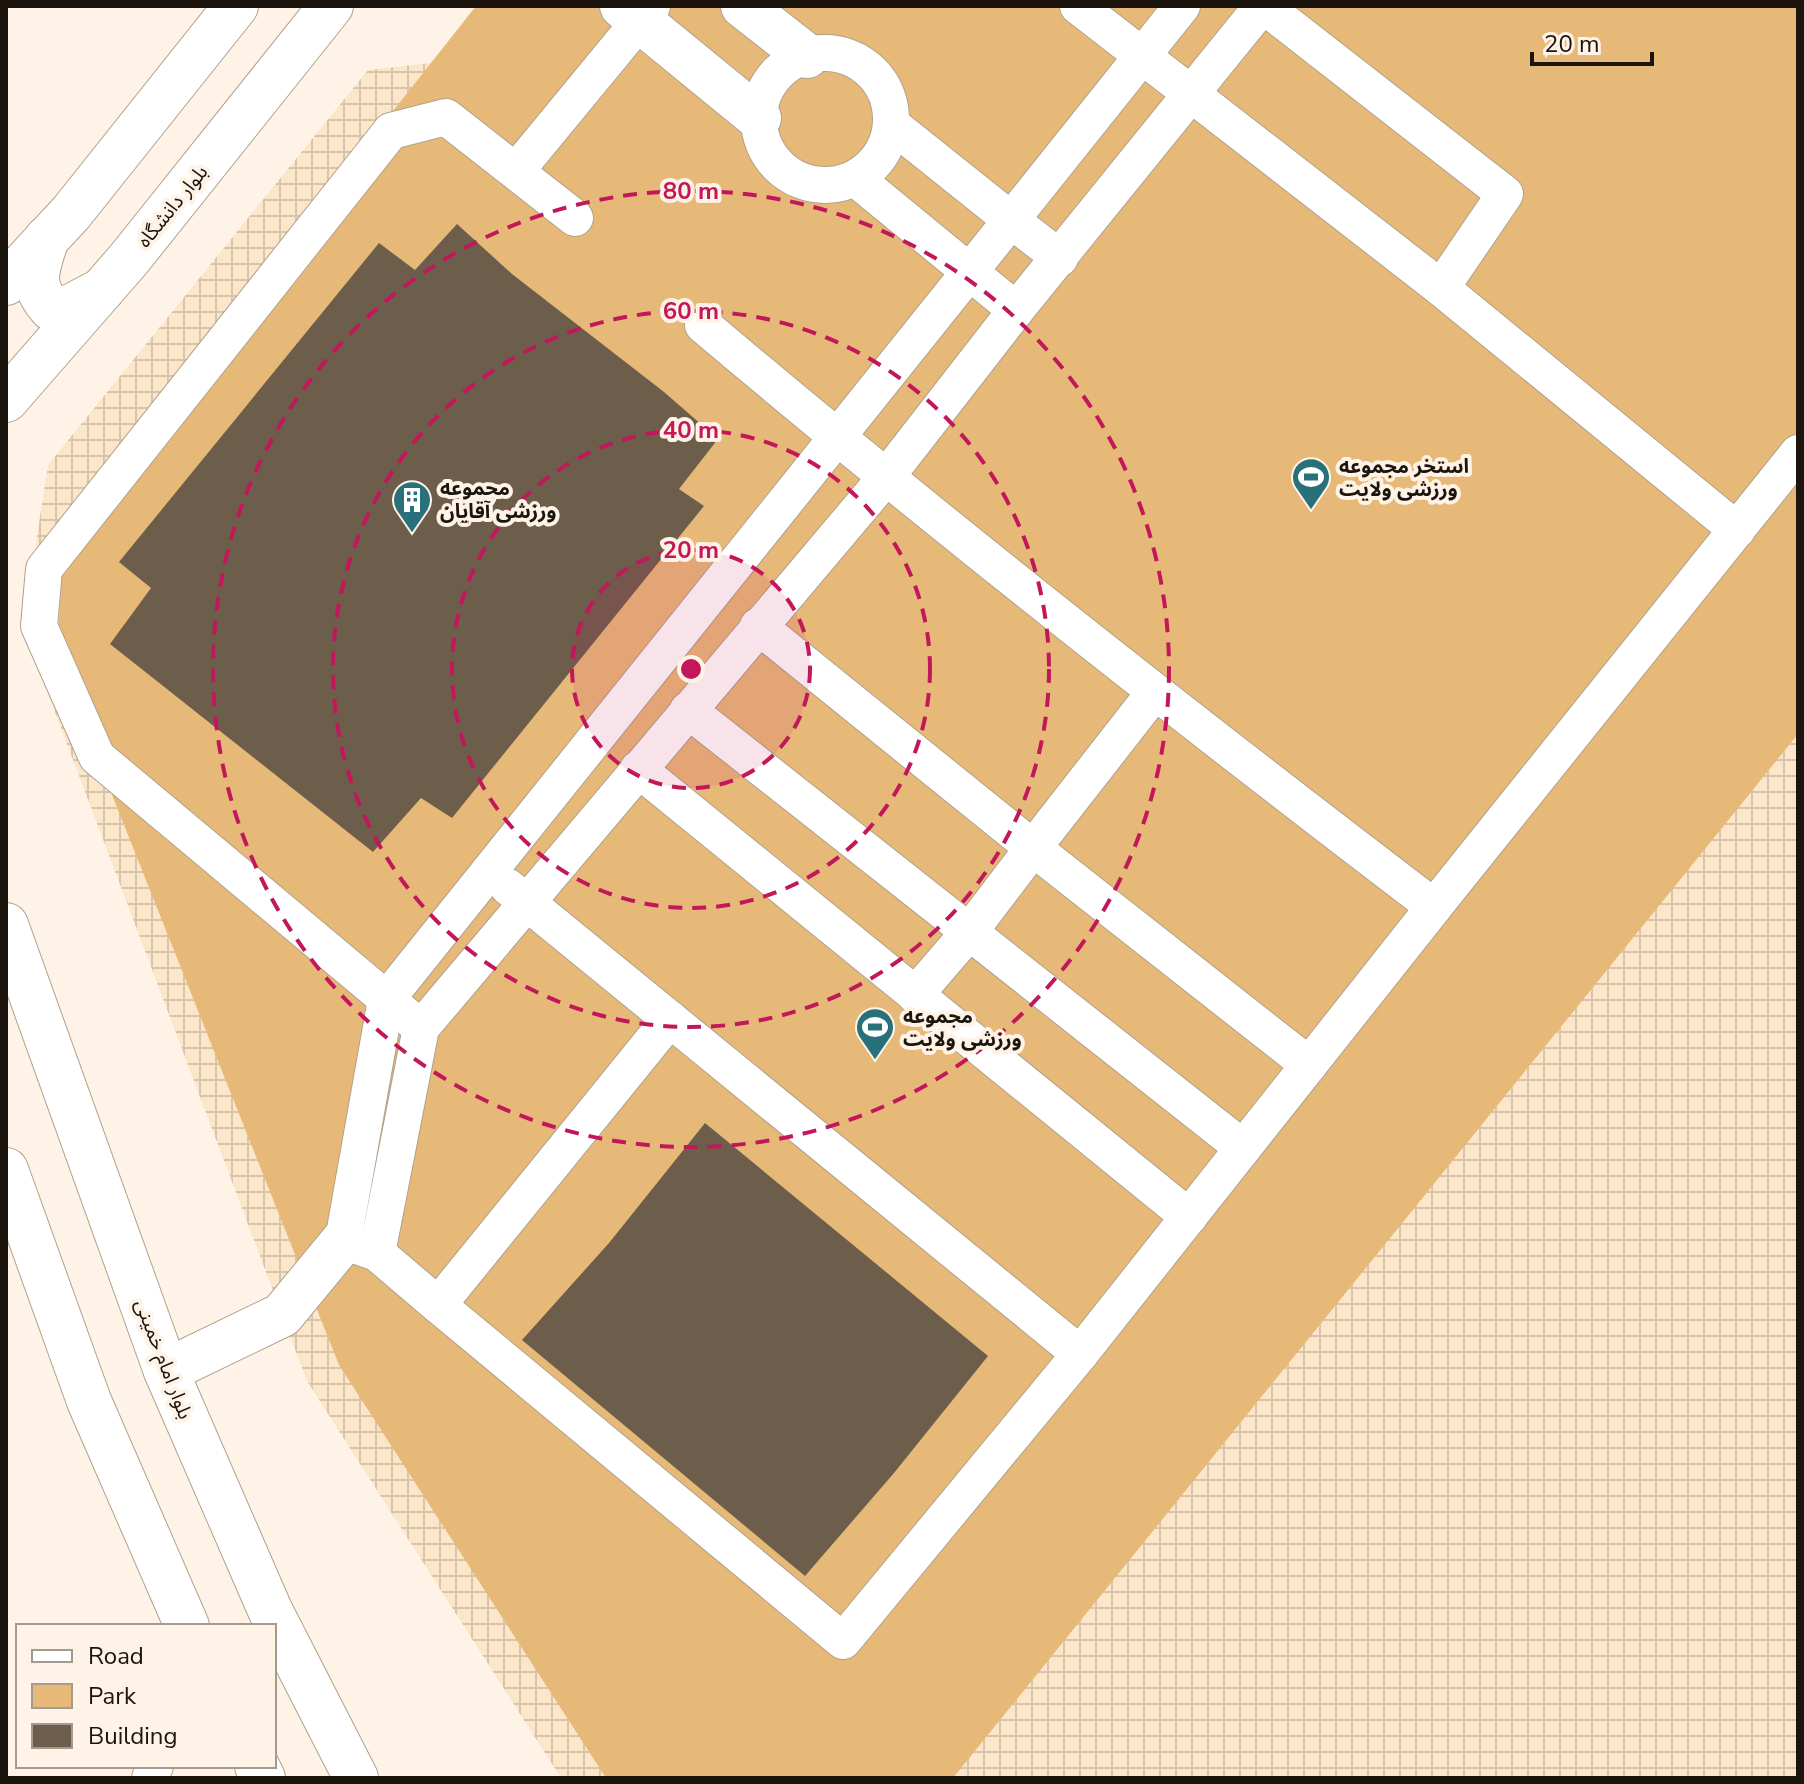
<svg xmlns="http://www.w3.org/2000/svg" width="1804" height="1784" viewBox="0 0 1804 1784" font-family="'Nunito Sans','Noto Sans Arabic',sans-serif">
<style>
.industrial{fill:url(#industrial-grid)}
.green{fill:#e7b979}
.building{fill:#6d5e4b}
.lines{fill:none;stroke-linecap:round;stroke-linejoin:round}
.minor-casing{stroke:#b1a18c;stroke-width:38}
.tertiary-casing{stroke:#b1a18c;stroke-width:46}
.primary-casing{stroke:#b1a18c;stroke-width:46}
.minor{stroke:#fff;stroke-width:36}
.tertiary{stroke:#fff;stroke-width:44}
.primary{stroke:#fff;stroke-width:44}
.ring{fill:none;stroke:#c2185b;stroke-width:4;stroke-dasharray:14 10}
.labels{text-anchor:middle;stroke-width:8;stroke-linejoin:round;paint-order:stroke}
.street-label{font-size:20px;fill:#1b150e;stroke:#fef3e6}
.poi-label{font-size:20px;font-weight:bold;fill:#1b150e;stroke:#fef3e6;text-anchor:start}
.centre{fill:#c2185b;stroke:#fef3e6;stroke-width:4}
.ring-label{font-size:24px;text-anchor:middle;font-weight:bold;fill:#c2185b;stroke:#fef3e6;stroke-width:8;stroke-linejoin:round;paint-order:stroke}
</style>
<defs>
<pattern id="industrial-grid" width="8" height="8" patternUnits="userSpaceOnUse" patternTransform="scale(2)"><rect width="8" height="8" fill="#fce6c9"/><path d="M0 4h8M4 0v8" fill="none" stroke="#d7c4ab"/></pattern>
</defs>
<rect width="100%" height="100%" fill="#fef3e6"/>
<path class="industrial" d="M 1798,6 L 1798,1778 L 561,1778 L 307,1381 L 23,627 L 48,465 L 368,70 L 457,60 Z"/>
<path class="green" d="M 476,6 L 1798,6 L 1798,734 L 953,1778 L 606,1778 L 339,1365 L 97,757 L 58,635 L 65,526 Z"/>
<g class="building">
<path d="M 457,224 L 512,274 L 664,392 L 718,439 L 679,489 L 704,506 L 452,818 L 421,798 L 373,852 L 110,644 L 151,588 L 119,562 L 379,243 L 415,270 Z"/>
<path d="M 705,1123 L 988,1356 L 894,1473 L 805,1576 L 522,1340 L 609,1243 Z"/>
</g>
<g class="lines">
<defs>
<g id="minor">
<path d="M 1078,6 L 1441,288 L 1737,530"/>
<path d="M 1264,6 L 1505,194 L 1441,288"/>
<circle cx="825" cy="119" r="66"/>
<path d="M 891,124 L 1011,220 L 1182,6"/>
<path d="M 516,171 L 652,6"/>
<path d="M 855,178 L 1016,310 L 1262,6"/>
<path d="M 758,626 L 1033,848 L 1154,693"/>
<path d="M 688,710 L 1243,1148"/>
<path d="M 638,769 L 1189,1217"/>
<path d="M 508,887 L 1080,1354"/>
<path d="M 1434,907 L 1798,453"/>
<path d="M 915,995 L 970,931 L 1033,848 L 1309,1065"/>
<path d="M 670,1019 L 438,1305 L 377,1253 L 343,1241 L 386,1000 L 1011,220 L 1060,258"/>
<path d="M 421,1028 L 97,757 L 39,626 L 44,569 L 391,131 L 446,117 L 575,218"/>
<path d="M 377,1253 L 421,1028 L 887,476 L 1016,310"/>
<path d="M 438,1305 L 843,1641 L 1080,1354 L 1434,907 C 1186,718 941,526 703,325"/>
<path d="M 150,1778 L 155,1766"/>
</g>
<g id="tertiary">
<path d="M 622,6 L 759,118"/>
<path d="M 743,6 L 807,56"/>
<path d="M 47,238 C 38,268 28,284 52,309 L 66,309 L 102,290"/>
<path d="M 6,283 L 71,213 L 236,6"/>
<path d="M 6,400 L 129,259 L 331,6"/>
<path d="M 166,1371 L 282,1315 L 343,1241"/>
</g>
<g id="primary">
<path d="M 6,925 L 166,1371 L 270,1610 L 356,1778"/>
<path d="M 6,1170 L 89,1401 L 187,1626"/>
<path d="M 257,1766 L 263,1778"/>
</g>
</defs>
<use href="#minor" class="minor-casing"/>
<use href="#tertiary" class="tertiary-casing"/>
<use href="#primary" class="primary-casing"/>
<use href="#minor" class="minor"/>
<use href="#tertiary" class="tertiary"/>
<use href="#primary" class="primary"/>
</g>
<circle cx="691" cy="669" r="119" fill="#c2185b" fill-opacity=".12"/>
<g class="ring">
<circle cx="691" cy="669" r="119"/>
<circle cx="691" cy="669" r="239"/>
<circle cx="691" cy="669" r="358"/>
<circle cx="691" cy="669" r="478"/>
</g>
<defs>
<symbol id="stadium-pin" viewBox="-11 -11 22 30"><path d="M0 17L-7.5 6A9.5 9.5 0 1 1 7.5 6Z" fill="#28717a" stroke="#fef3e6"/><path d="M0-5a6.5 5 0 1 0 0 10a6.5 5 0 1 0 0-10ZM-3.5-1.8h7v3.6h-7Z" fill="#fff"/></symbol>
<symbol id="building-pin" viewBox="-11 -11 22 30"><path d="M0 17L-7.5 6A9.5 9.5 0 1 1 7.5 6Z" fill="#28717a" stroke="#fef3e6"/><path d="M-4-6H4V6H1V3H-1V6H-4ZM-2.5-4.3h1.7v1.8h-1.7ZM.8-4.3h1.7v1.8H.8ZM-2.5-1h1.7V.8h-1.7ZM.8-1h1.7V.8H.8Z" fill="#fff"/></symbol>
</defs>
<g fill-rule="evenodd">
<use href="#stadium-pin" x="1289" y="455" width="44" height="60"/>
<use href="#building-pin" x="390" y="478" width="44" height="60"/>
<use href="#stadium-pin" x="853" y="1005" width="44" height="60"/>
</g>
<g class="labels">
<g class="street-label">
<text transform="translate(172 206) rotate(-51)" y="7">بلوار دانشگاه</text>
<text transform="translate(164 1359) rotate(69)" y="7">بلوار امام خمینی</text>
</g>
<g class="poi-label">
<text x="1339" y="473">استخر مجموعه<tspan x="1339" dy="23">ورزشی ولایت</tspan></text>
<text x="440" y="495">مجموعه<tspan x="440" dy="23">ورزشی آقایان</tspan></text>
<text x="903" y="1023">مجموعه<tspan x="903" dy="23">ورزشی ولایت</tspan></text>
</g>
</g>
<circle cx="691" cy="669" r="12" class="centre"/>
<g class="ring-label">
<text x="691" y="199">80 m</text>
<text x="691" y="319">60 m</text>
<text x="691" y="438">40 m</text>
<text x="691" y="558">20 m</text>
</g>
<rect width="1804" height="1784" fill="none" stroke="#1b150e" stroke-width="16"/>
<rect x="16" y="1624" width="260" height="144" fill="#fef3e6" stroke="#a39a90" stroke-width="2"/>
<rect x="32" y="1650" width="40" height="12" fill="#ffffff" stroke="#a39a90" stroke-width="2"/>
<text x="88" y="1664" font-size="24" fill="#1b150e">Road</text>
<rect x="32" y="1684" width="40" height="24" fill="#e7b979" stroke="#a39a90" stroke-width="2"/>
<text x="88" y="1704" font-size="24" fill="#1b150e">Park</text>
<rect x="32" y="1724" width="40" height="24" fill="#6d5e4b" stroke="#a39a90" stroke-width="2"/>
<text x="88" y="1744" font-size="24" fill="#1b150e">Building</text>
<path d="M1532 52v12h120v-12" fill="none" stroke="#1b150e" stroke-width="4"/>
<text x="1544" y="52" font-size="24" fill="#1b150e" stroke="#fef3e6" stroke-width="6" paint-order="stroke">20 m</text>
</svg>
